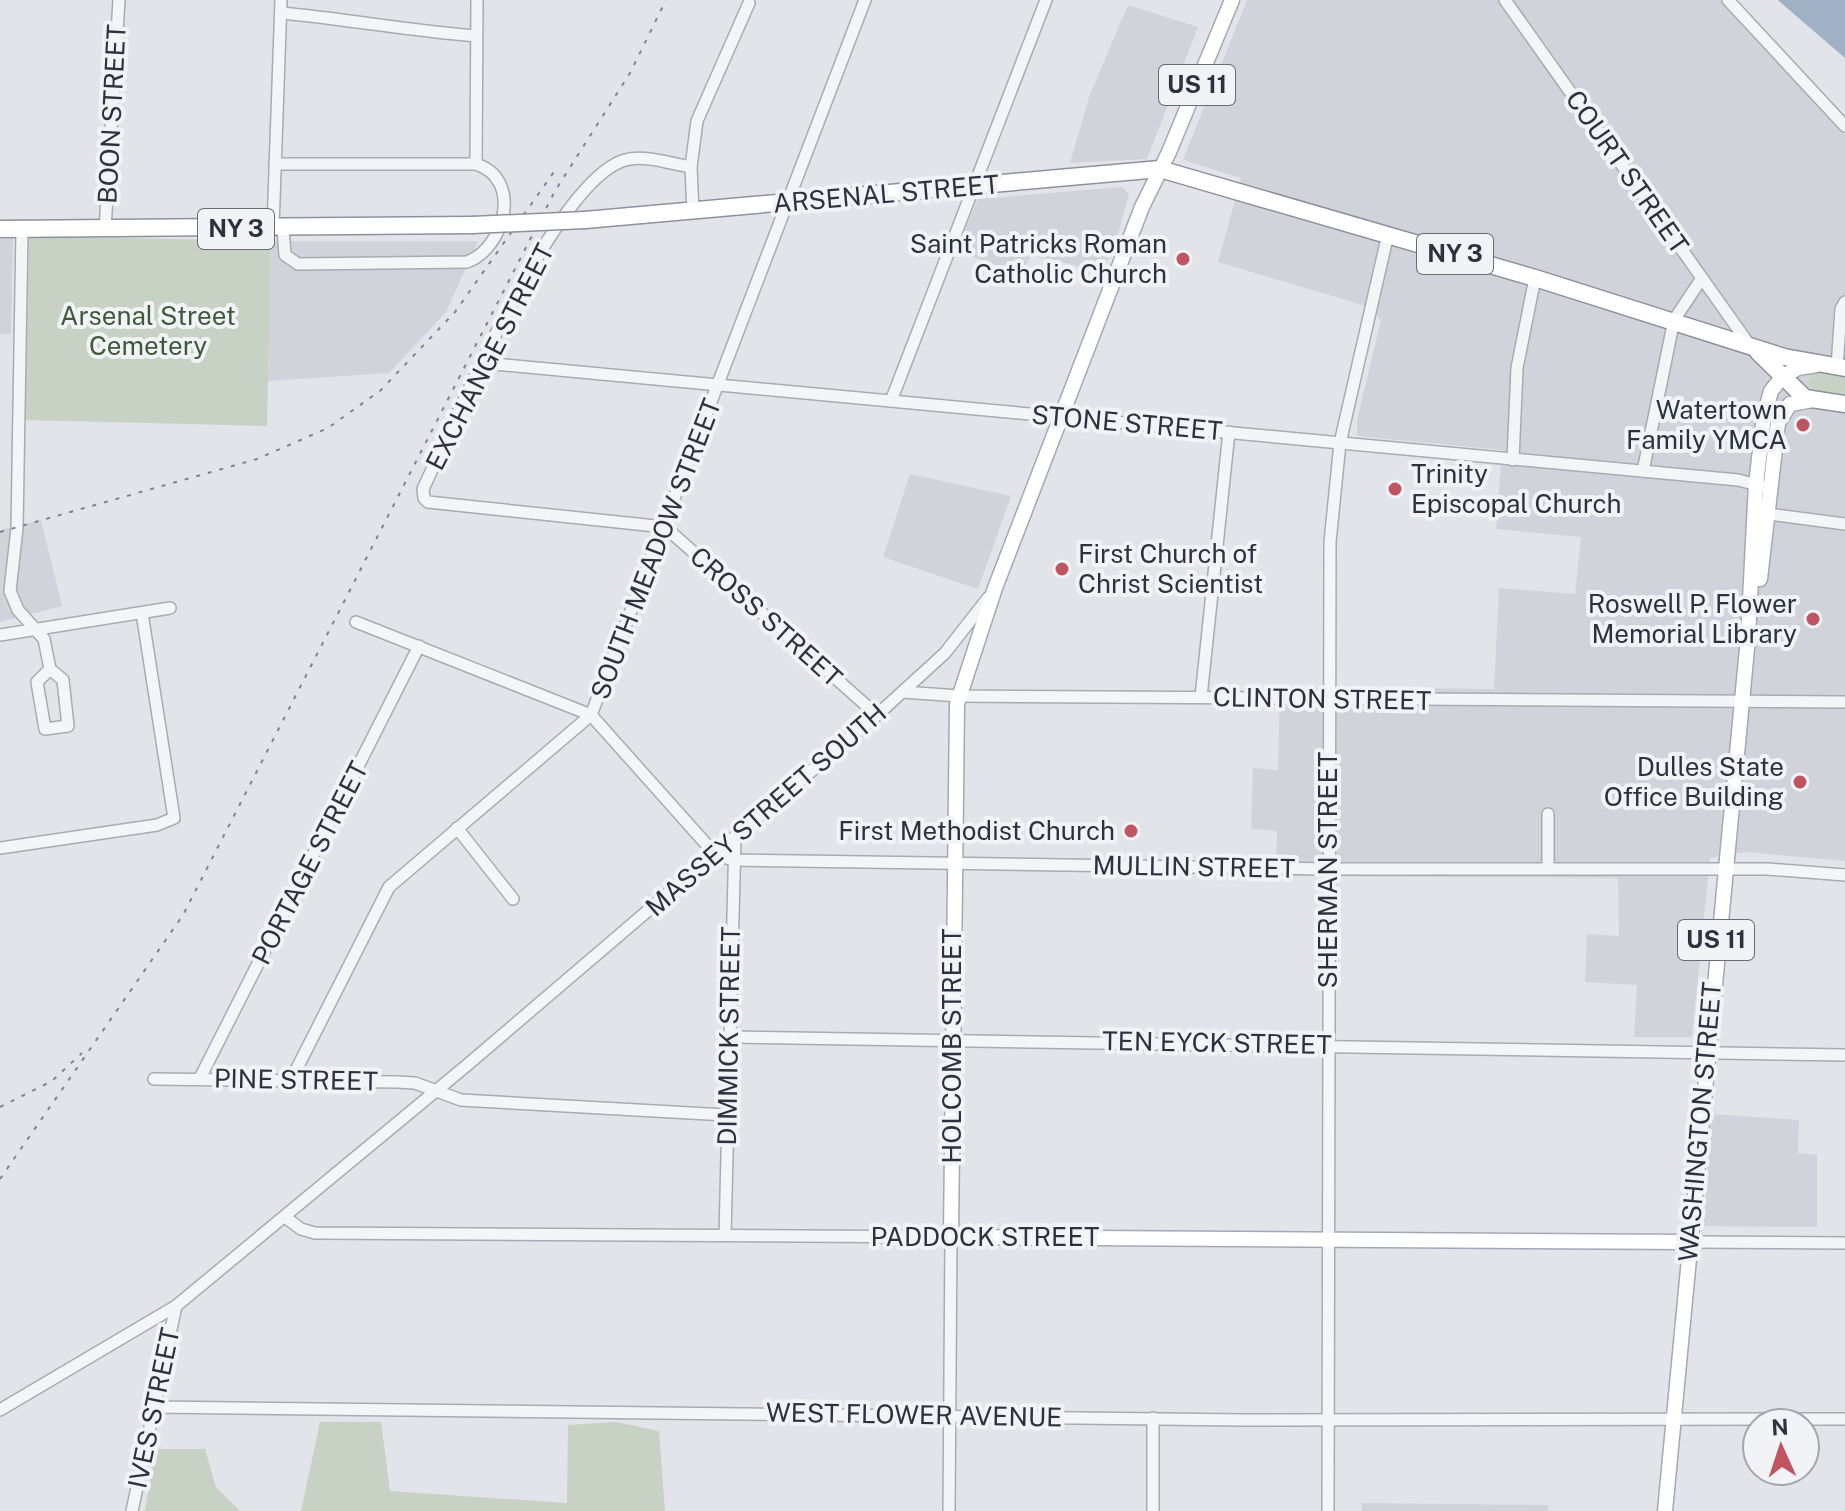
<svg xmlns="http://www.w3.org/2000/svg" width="1845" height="1511" viewBox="0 0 1845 1511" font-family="'Public Sans',sans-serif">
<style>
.built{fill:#d0d3da}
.green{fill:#c7d2c4}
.water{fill:#a0b1c5}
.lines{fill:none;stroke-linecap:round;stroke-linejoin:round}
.minor-casing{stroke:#a8abb3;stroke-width:14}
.major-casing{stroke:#a2a9b3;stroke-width:17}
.highway-casing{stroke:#8b929e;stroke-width:19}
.minor{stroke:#f4f5f7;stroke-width:11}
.major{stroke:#fff;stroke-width:14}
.highway{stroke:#fff;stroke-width:16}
.rail{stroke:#7d8491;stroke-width:2;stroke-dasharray:4 8;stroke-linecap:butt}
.highway-bridge-casing{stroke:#8b929e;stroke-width:19;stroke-linecap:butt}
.highway-bridge{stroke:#fff;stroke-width:16}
.poi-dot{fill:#c15461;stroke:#f1f3f6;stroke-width:3}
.labels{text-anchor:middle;stroke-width:8;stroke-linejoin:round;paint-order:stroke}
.shield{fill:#f1f3f6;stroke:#676c76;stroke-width:2}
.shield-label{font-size:24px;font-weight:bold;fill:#2c323f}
.street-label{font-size:26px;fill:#2c323f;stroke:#f1f3f6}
.poi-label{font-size:26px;fill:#2c323f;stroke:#f1f3f6;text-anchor:end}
.park-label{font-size:26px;fill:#3f593a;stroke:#f1f3f6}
</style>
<rect width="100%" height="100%" fill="#e2e4e9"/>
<g class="built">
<path d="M 1247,0 L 1720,0 L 1845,135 L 1845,861 L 1746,852 L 1710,858 L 1692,1037 L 1634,1037 L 1637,985 L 1585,982 L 1587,934 L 1619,936 L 1618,878 L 1276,876 L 1277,831 L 1251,829 L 1253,768 L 1278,770 L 1280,687 L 1494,689 L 1499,588 L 1575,594 L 1581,537 L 1496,529 L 1502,450 L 1357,436 L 1357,420 L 1381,320 L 1366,306 L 1218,262 L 1241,178 L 1183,160 Z"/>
<path d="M 1128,5 L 1198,27 L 1147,159 L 1070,163 L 1089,97 Z"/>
<path d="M 1122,187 L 1129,194 L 1115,245 L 1102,272 L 1032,255 L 1021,274 L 956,251 L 978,199 Z"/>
<path d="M 0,239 L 13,239 L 11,334 L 0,334 Z"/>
<path d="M 271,241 L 478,241 L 446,312 L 389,373 L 268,381 Z"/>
<path d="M 910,474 L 1011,496 L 978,589 L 883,557 Z"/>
<path d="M 41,520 L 62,606 L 0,622 L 0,530 Z"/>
<path d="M 1712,1114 L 1799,1120 L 1798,1153 L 1817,1155 L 1817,1227 L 1703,1226 Z"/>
<path d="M 1362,1503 L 1548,1505 L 1548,1511 L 1362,1511 Z"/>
</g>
<g class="green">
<path d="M 29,236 L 271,241 L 267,426 L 25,420 Z"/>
<path d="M 1820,373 L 1845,375 L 1845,397 L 1814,391 L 1809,387 L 1809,378 Z"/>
<path d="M 320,1422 L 381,1422 L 390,1491 L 567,1503 L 568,1425 L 616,1422 L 659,1431 L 665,1511 L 301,1511 Z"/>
<path d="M 155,1449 L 205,1449 L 216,1487 L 240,1511 L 145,1511 Z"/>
</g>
<path class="water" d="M 1778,0 L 1845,0 L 1845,58 L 1780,2 Z"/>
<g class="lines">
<defs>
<g id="minor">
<path d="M 1505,0 L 1748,343"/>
<path d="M 1728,0 L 1845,126"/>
<path d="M 281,13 C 347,19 410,31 476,36"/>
<path d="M 275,164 L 476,164 C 523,179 505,248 467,262 L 298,264 L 285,255 L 283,229"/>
<path d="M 476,164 L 477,0"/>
<path d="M 691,167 C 671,164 644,154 625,160 C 554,181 456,420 423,489 L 424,498 L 428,502 L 665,527 L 877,715"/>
<path d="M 693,212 L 691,167 L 697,121 L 749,3"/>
<path d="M 273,228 L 281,0"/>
<path d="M 22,229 L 17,528 L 10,591 L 18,610 L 44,639 L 50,669 L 63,680 L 68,726 L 45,729 L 37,682 L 50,669"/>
<path d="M 105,229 L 119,0"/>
<path d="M 483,363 L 1738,480 L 1762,486"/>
<path d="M 1837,367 L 1841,309 L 1845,302"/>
<path d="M 891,401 L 1046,0"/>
<path d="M 1513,460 L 1517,368 L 1535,278"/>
<path d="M 1643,471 L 1674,320 L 1702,278"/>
<path d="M 1768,514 L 1845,524"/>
<path d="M 356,622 L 591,715 L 715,854 L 733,860 L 1328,869 L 1767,869 L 1845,875"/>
<path d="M 0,635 L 170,608"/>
<path d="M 903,692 L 959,696 L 1845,702"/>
<path d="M 1201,697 L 1229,432"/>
<path d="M 1548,814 L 1548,868"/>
<path d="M 457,828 L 513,899"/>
<path d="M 0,848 L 157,825 L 174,818 L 142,613"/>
<path d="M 728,1037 L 1845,1055"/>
<path d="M 200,1078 L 419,646"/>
<path d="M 154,1079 L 397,1082 L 415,1083 L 461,1100 L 726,1115"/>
<path d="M 291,1080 L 389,887 L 591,715 L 865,0"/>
<path d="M 285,1217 L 301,1229 L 315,1233 L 951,1237 L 949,1511"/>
<path d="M 725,1235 L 735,837"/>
<path d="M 1689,1242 L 1845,1243"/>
<path d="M 155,1407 L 1241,1420 L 1845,1419"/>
<path d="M 0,1410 L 176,1306 L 466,1066 L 877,715 L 945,653 L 988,598"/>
<path d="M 1153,1418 L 1153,1511"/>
<path d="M 132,1511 L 176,1306"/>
<path d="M 1328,1511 L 1330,542 L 1340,443 L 1388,234"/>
</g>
<g id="major">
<path d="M 1232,0 L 1169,152 L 1142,207 L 995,588 L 957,704 L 951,1237 L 1689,1242"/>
<path d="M 1760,579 L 1778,423 L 1790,404 L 1813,400"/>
<path d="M 1665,1511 L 1748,638 L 1756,484 L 1764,416 L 1771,391 L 1783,376 L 1798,368 L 1817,365"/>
</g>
<g id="highway">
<path d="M 585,220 L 1160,169 L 1535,278 L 1784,357 L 1845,368"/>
<path d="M 0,229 L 472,225"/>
<path d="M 1758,352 L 1805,398 L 1845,404"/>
</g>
</defs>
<use href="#minor" class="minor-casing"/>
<use href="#major" class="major-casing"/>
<use href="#highway" class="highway-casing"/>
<use href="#minor" class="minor"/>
<use href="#major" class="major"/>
<use href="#highway" class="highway"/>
<g class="rail">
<path d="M 0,532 L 257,459 L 328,428 L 381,390 L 455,312 L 556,169"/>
<path d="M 0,1107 L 52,1081 L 82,1053"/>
<path d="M 0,1179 L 183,915 L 555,191 L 630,73 L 666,0"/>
</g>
<defs>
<path id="highway-bridge" d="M 472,225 L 585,220"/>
</defs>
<use href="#highway-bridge" class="highway-bridge-casing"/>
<use href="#highway-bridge" class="highway-bridge"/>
</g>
<g class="poi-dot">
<circle cx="1183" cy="259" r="8"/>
<circle cx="1803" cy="425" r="8"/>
<circle cx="1395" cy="489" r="8"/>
<circle cx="1062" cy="569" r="8"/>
<circle cx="1813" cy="619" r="8"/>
<circle cx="1800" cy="782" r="8"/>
<circle cx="1131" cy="831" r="8"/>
</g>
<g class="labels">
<g class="shield">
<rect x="1159" y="65" width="76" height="40" rx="6"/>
<rect x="198" y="209" width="76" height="40" rx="6"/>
<rect x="1417" y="234" width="76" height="40" rx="6"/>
<rect x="1678" y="920" width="76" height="40" rx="6"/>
</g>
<g class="shield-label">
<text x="1197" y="93">US 11</text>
<text x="236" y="237">NY 3</text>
<text x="1455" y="262">NY 3</text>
<text x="1716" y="948">US 11</text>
</g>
<g class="street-label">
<text transform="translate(112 114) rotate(-87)" y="9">BOON STREET</text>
<text transform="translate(1627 172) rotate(55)" y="9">COURT STREET</text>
<text transform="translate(886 194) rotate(-5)" y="9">ARSENAL STREET</text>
<text transform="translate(490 357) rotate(-63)" y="9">EXCHANGE STREET</text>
<text transform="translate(1127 423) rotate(5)" y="9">STONE STREET</text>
<text transform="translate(656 549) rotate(-69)" y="9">SOUTH MEADOW STREET</text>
<text transform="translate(766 617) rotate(42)" y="9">CROSS STREET</text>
<text transform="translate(1322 699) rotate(1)" y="9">CLINTON STREET</text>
<text transform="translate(766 810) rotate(-41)" y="9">MASSEY STREET SOUTH</text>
<text transform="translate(310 863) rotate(-63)" y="9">PORTAGE STREET</text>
<text transform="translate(1194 867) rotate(1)" y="9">MULLIN STREET</text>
<text transform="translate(1328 870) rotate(-90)" y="9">SHERMAN STREET</text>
<text transform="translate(729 1036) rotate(-89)" y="9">DIMMICK STREET</text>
<text transform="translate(1217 1043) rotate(1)" y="9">TEN EYCK STREET</text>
<text transform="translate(952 1046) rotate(-90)" y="9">HOLCOMB STREET</text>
<text transform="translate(296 1080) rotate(1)" y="9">PINE STREET</text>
<text transform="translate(1700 1122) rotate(-85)" y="9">WASHINGTON STREET</text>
<text x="985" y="1246">PADDOCK STREET</text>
<text transform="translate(154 1408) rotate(-78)" y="9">IVES STREET</text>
<text transform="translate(914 1415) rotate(1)" y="9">WEST FLOWER AVENUE</text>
</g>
<g class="poi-label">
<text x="1167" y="253">Saint Patricks Roman<tspan x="1167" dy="30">Catholic Church</tspan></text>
<text x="1787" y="419">Watertown<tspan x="1787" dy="30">Family YMCA</tspan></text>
<text x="1411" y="483" text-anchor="start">Trinity<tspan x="1411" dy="30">Episcopal Church</tspan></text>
<text x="1078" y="563" text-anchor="start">First Church of<tspan x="1078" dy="30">Christ Scientist</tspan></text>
<text x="1797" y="613">Roswell P. Flower<tspan x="1797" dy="30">Memorial Library</tspan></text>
<text x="1784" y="776">Dulles State<tspan x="1784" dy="30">Office Building</tspan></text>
<text x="1115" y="840">First Methodist Church</text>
</g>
<g class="park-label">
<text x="148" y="325">Arsenal Street<tspan x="148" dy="30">Cemetery</tspan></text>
</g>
</g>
<g transform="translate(1781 1447) rotate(357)"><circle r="38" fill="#f1f3f6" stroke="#a2a6ad" stroke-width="2"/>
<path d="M0-6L14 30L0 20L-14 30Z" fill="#c15461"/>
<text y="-12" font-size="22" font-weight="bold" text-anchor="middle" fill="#2c323f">N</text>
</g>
</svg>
